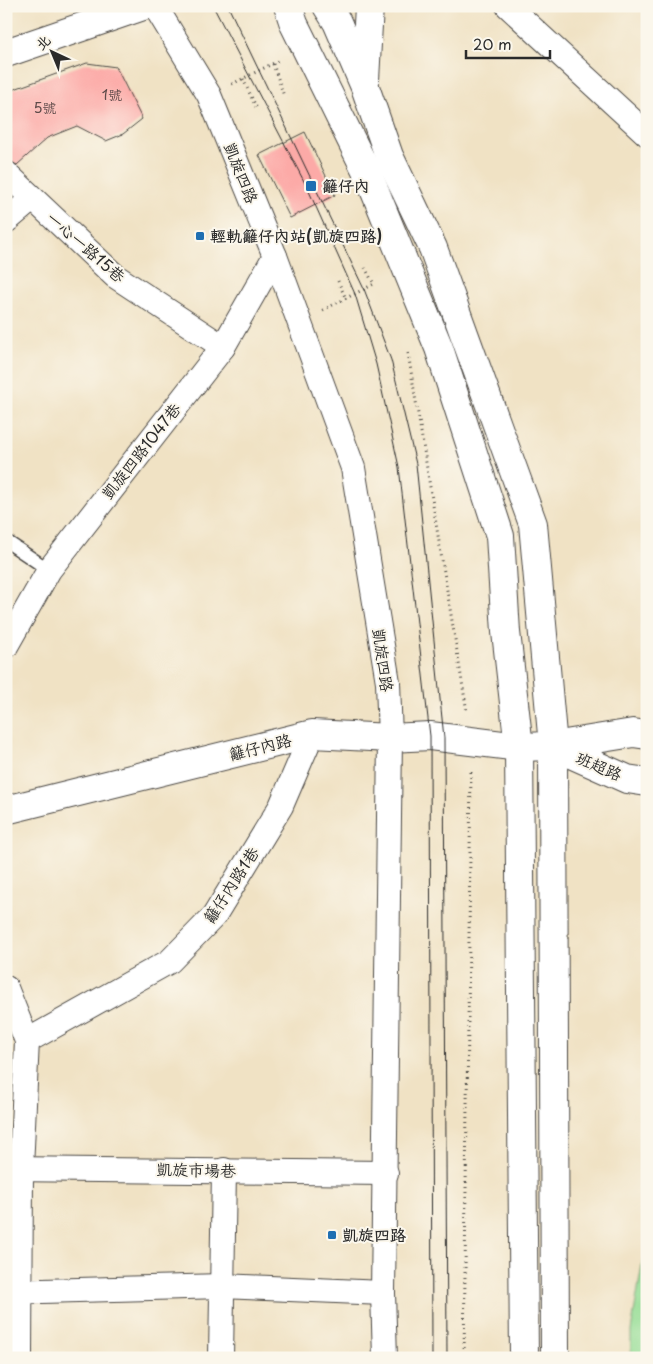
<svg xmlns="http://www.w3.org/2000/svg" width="653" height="1364" viewBox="0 0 653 1364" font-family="'Playpen Sans','LXGW WenKai TC',sans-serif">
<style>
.green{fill:#98de97;stroke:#628461}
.building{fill:#fcaaa7}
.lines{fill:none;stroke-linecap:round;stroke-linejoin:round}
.service-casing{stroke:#494642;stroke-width:15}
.minor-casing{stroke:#494642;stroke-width:26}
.tertiary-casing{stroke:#494642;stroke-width:30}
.path{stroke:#494642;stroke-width:3;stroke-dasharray:1 4;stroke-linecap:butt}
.service{stroke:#fff;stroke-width:12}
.minor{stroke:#fff;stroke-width:24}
.tertiary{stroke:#fff;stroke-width:28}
.tram{stroke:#2b2b2b;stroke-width:1}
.poi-dot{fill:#1f6fb2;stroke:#fbf7ec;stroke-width:2}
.labels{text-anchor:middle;stroke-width:4;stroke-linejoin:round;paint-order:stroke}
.number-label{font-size:14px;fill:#5f4b4a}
.street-label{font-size:16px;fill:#2b2b2b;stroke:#fbf7ec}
.poi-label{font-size:16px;font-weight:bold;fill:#2b2b2b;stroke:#fbf7ec;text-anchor:start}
</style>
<rect width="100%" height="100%" fill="#fbf7ec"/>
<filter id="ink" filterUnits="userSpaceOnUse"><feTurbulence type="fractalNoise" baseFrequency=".02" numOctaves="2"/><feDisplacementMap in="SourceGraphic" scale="10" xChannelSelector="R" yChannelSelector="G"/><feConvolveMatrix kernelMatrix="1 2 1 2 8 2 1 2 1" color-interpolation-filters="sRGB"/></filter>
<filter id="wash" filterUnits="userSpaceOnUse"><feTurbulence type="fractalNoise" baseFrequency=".0096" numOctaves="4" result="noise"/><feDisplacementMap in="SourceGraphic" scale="20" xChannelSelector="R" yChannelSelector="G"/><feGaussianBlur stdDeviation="1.12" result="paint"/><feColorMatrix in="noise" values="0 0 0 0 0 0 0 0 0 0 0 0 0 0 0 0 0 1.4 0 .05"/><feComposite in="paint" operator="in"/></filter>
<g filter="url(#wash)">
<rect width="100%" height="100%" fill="#f0e2c4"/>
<path class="green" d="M 647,1254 L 647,1358 L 631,1358 L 631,1331 L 643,1259 Z"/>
<g id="blocks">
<g class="building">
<path d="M 87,63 L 116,67 L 142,119 L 123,134 L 106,141 L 77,126 L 47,138 L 17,165 L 6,160 L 6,92 Z"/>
<path d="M 305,132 L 335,195 L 290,218 L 259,155 Z"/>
</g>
</g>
</g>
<g filter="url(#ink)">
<use href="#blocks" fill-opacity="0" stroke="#494642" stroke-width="1"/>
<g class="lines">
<defs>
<path id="service" d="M 6,541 L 49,570"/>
<g id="minor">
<path d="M 155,6 L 209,95 L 275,256 L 353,468 L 388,682 L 390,738 L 383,1293 L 385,1358"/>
<path d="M 508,6 L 647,134"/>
<path d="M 6,173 L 115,276 L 223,347"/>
<path d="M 6,221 L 32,199"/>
<path d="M 6,646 L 49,570 L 223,347 L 275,256"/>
<path d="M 6,988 L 27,1041 L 21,1168 L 20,1358"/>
<path d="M 27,1041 L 170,961 L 214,916 L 281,806 L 312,734"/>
<path d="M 6,1169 L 386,1173"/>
<path d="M 6,1292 L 222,1286 L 383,1293"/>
<path d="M 221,1358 L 224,1170"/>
</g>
<g id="tertiary">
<path d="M 288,6 L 294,24 L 367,172 L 439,348 L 500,536 L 506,632 L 519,747 L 524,1358"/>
<path d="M 327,6 L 337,22 L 365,87 L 389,156 L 433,248 L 533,524 L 553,746 L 555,1358"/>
<path d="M 6,53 L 143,6"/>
<path d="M 365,80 L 369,6"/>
<path d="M 553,746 L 627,779 L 647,782"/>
<path d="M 6,810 L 312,734 L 390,738 L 430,736 L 519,747 L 553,746 L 633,733 L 647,735"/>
</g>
</defs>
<use href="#service" class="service-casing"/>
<use href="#minor" class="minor-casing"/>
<use href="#tertiary" class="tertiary-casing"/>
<g class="path">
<path d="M 273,64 L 284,96"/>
<path d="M 243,79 L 257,109"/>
<path d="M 232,84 L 280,60"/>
<path d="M 338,281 L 346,299"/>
<path d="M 323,310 L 374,284 L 365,268"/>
<path d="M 408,353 L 467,712"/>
<path d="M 464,1358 L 471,768"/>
</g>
<use href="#service" class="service"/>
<use href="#minor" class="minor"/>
<use href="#tertiary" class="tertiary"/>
<g class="tram">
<path d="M 213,6 L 308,189 L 355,294 L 376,364 L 399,467 L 430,736 L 432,1358"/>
<path d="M 228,6 L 364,289 L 391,360 L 416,464 L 444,738 L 447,1358"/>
</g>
</g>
</g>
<g class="poi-dot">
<rect x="305" y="180" width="12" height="12" rx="2.5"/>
<rect x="195" y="231" width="10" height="10" rx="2.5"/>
<rect x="327" y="1230" width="10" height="10" rx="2.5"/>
</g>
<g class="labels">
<g class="number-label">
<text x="112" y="100">1號</text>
<text x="45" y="113">5號</text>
</g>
<g class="street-label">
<text transform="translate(241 173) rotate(68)" y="6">凱旋四路</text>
<text transform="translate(86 247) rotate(41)" y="6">一心一路15巷</text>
<text transform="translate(141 451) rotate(-52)" y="6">凱旋四路1047巷</text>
<text transform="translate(383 660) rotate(82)" y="6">凱旋四路</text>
<text transform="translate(260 747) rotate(-14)" y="6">籬仔內路</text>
<text transform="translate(599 766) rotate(23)" y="6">班超路</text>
<text transform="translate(231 885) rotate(-57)" y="6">籬仔內路1巷</text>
<text transform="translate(196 1170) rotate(1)" y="6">凱旋市場巷</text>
</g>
<g class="poi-label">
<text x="322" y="192">籬仔內</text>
<text x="210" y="242">輕軌籬仔內站(凱旋四路)</text>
<text x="342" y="1241">凱旋四路</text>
</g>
</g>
<rect width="653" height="1364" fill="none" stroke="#fbf7ec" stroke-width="25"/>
<g transform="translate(52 52) rotate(316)" stroke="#fbf7ec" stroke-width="4" paint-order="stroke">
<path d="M0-4L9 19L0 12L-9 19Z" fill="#2b2b2b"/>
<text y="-8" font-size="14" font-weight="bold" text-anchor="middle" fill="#2b2b2b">北</text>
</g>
<path d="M466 50v8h84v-8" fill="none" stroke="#2b2b2b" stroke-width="2.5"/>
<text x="473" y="50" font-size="15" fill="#2b2b2b" stroke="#fbf7ec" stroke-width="4" paint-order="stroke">20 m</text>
</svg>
